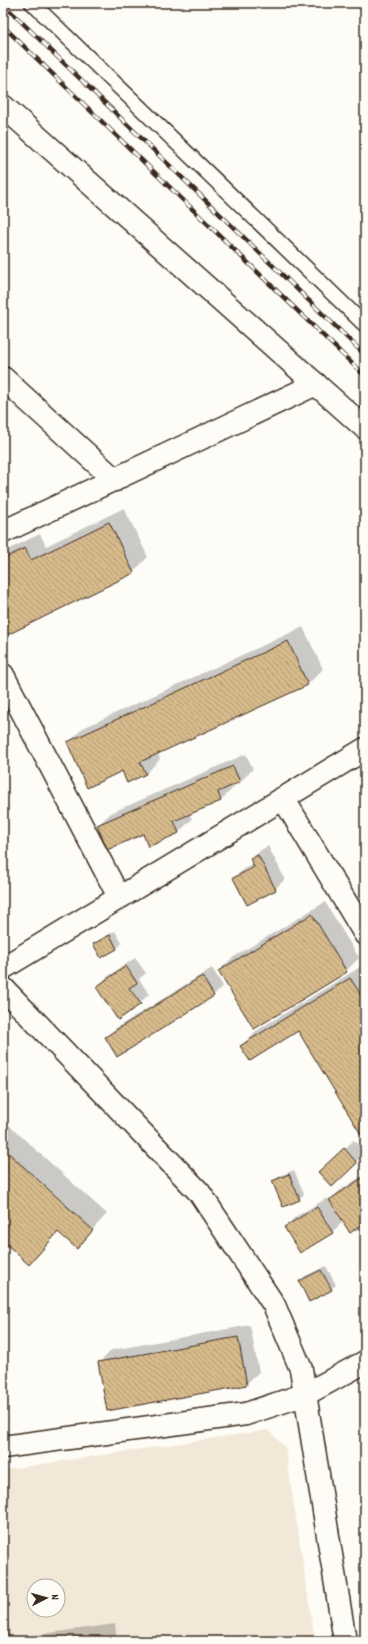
<svg xmlns="http://www.w3.org/2000/svg" width="368" height="1644" viewBox="0 0 368 1644" font-family="Dekko,sans-serif">
<style>
.built{fill:#f2e8d7;fill-rule:evenodd}
.shadow{fill:#0003;fill-rule:evenodd}
.building{fill:url(#building-back-hatch);stroke:#3b2a1e}
.lines{fill:none;stroke-linecap:round;stroke-linejoin:round}
.lane-casing{stroke:#3b2a1e;stroke-width:17}
.street-casing{stroke:#3b2a1e;stroke-width:25}
.secondary-casing{stroke:#3b2a1e;stroke-width:25}
.lane{stroke:#fdfcf7;stroke-width:14}
.street{stroke:#fdfcf7;stroke-width:22}
.secondary{stroke:#fdfcf7;stroke-width:22}
.rail-casing{stroke:#3b2a1e;stroke-width:4.5}
.rail{stroke:#fdfcf7;stroke-width:3;stroke-dasharray:9;stroke-linecap:butt}
</style>
<defs>
<pattern id="building-back-hatch" width="6" height="6" patternUnits="userSpaceOnUse"><rect width="6" height="6" fill="#d7bb8c"/><path d="M-1 5l2 2M0 0l6 6M5-1l2 2" fill="none" stroke="#b09872"/></pattern>
</defs>
<rect width="100%" height="100%" fill="#fdfcf7"/>
<filter id="ink" filterUnits="userSpaceOnUse"><feTurbulence type="fractalNoise" baseFrequency=".025" numOctaves="2"/><feDisplacementMap in="SourceGraphic" scale="8" xChannelSelector="R" yChannelSelector="G"/><feConvolveMatrix kernelMatrix="1 2 1 2 8 2 1 2 1" color-interpolation-filters="sRGB"/></filter>
<g filter="url(#ink)">
<path class="built" d="M 268,1430 L 285,1447 L 315,1641 L 3,1641 L 3,1470 ZM 34,1586 L 58,1586 L 58,1610 L 34,1610 Z"/>
<g class="shadow">
<path d="M 124,508 L 148,557 L 133,572 L 3,625 L 3,552 L 40,534 L 46,546 Z"/>
<path d="M 303,627 L 323,669 L 308,684 L 158,753 L 160,759 L 146,774 L 122,770 L 68,743 L 83,728 Z"/>
<path d="M 246,754 L 253,769 L 240,782 L 233,785 L 234,787 L 221,800 L 189,813 L 192,819 L 179,832 L 148,845 L 143,833 L 98,825 L 111,813 Z"/>
<path d="M 268,846 L 285,879 L 275,889 L 248,903 L 234,878 L 244,869 L 254,863 L 251,859 L 261,850 ZM 258,864 L 259,865 L 244,873 L 244,871 Z"/>
<path d="M 325,902 L 359,958 L 346,971 L 219,971 L 232,958 Z"/>
<path d="M 115,931 L 122,943 L 117,948 L 102,956 L 95,944 L 100,939 Z"/>
<path d="M 135,958 L 146,973 L 139,979 L 149,994 L 140,1003 L 97,987 L 107,977 Z"/>
<path d="M 365,964 L 365,1139 L 298,1030 L 241,1046 L 256,1031 Z"/>
<path d="M 212,968 L 223,986 L 214,995 L 117,1056 L 106,1038 L 116,1028 Z"/>
<path d="M 3,1120 L 107,1214 L 76,1247 L 59,1232 L 29,1263 L 3,1240 Z"/>
<path d="M 354,1140 L 365,1151 L 365,1154 L 332,1185 L 329,1163 Z"/>
<path d="M 294,1170 L 304,1194 L 299,1199 L 274,1181 L 279,1176 Z"/>
<path d="M 365,1174 L 365,1222 L 332,1202 L 330,1203 L 342,1223 L 332,1232 L 286,1227 L 295,1217 L 327,1198 L 329,1201 L 340,1190 Z"/>
<path d="M 326,1266 L 336,1285 L 331,1289 L 300,1281 L 305,1276 Z"/>
<path d="M 250,1325 L 259,1372 L 246,1384 L 99,1363 L 112,1350 Z"/>
<path d="M 7,1610 L 11,1641 L 3,1641 L 3,1611 Z"/>
<path d="M 115,1624 L 117,1641 L 17,1641 L 21,1637 Z"/>
</g>
<g class="building">
<path d="M 109,522 L 134,573 L 7,635 L 3,627 L 3,559 L 25,548 L 31,560 Z"/>
<path d="M 288,641 L 308,685 L 140,762 L 146,774 L 127,783 L 122,771 L 87,788 L 67,742 Z"/>
<path d="M 233,766 L 240,782 L 218,792 L 221,801 L 174,821 L 179,833 L 148,847 L 143,834 L 107,850 L 97,825 Z"/>
<path d="M 258,855 L 276,890 L 247,905 L 233,878 L 254,867 L 250,859 Z"/>
<path d="M 312,914 L 347,972 L 254,1029 L 218,971 Z"/>
<path d="M 110,935 L 117,949 L 101,958 L 93,944 Z"/>
<path d="M 126,966 L 137,983 L 129,988 L 141,1004 L 118,1020 L 96,987 Z"/>
<path d="M 202,976 L 214,996 L 117,1057 L 105,1037 Z"/>
<path d="M 350,978 L 365,1001 L 365,1141 L 298,1031 L 250,1061 L 240,1046 Z"/>
<path d="M 3,1148 L 93,1230 L 77,1249 L 58,1232 L 29,1265 L 3,1241 Z"/>
<path d="M 344,1148 L 357,1163 L 332,1187 L 318,1172 Z"/>
<path d="M 289,1174 L 300,1200 L 283,1207 L 272,1181 Z"/>
<path d="M 365,1176 L 365,1223 L 350,1233 L 329,1200 Z"/>
<path d="M 317,1207 L 333,1233 L 300,1253 L 284,1227 Z"/>
<path d="M 321,1270 L 332,1290 L 309,1302 L 299,1281 Z"/>
<path d="M 238,1337 L 247,1385 L 107,1411 L 98,1362 Z"/>
<path d="M 102,1636 L 103,1641 L 68,1641 Z"/>
</g>
<g class="lines">
<defs>
<path id="lane" d="M 32,3 L 365,325"/>
<g id="street">
<path d="M 3,106 L 365,428"/>
<path d="M 3,378 L 115,480"/>
<path d="M 3,532 L 316,384"/>
<path d="M 3,675 L 119,897"/>
<path d="M 283,798 L 365,934"/>
<path d="M 3,1447 L 246,1414 L 306,1394 L 365,1362"/>
</g>
<g id="secondary">
<path d="M 3,968 L 365,749"/>
<path d="M 3,988 L 199,1192 L 274,1305 L 301,1369 L 345,1641"/>
</g>
</defs>
<use href="#lane" class="lane-casing"/>
<use href="#street" class="street-casing"/>
<use href="#secondary" class="secondary-casing"/>
<use href="#lane" class="lane"/>
<use href="#street" class="street"/>
<use href="#secondary" class="secondary"/>
<defs>
<g id="rail">
<path d="M 3,4 L 365,355"/>
<path d="M 3,26 L 365,376"/>
</g>
</defs>
<use href="#rail" class="rail-casing"/>
<use href="#rail" class="rail"/>
</g>
</g>
<rect width="368" height="1644" fill="none" stroke="#fdfcf7" stroke-width="16"/>
<rect x="8" y="8" width="352" height="1628" fill="none" stroke="#3b2a1e" stroke-width="1.5" filter="url(#ink)"/>
<g transform="translate(46 1598) rotate(84)"><circle r="19" fill="#fdfcf7" stroke="#afa8a0"/>
<path d="M0-3L7 15L0 10L-7 15Z" fill="#3b2a1e"/>
<text y="-6" font-size="11" font-weight="bold" text-anchor="middle" fill="#3b2a1e">N</text>
</g>
</svg>
